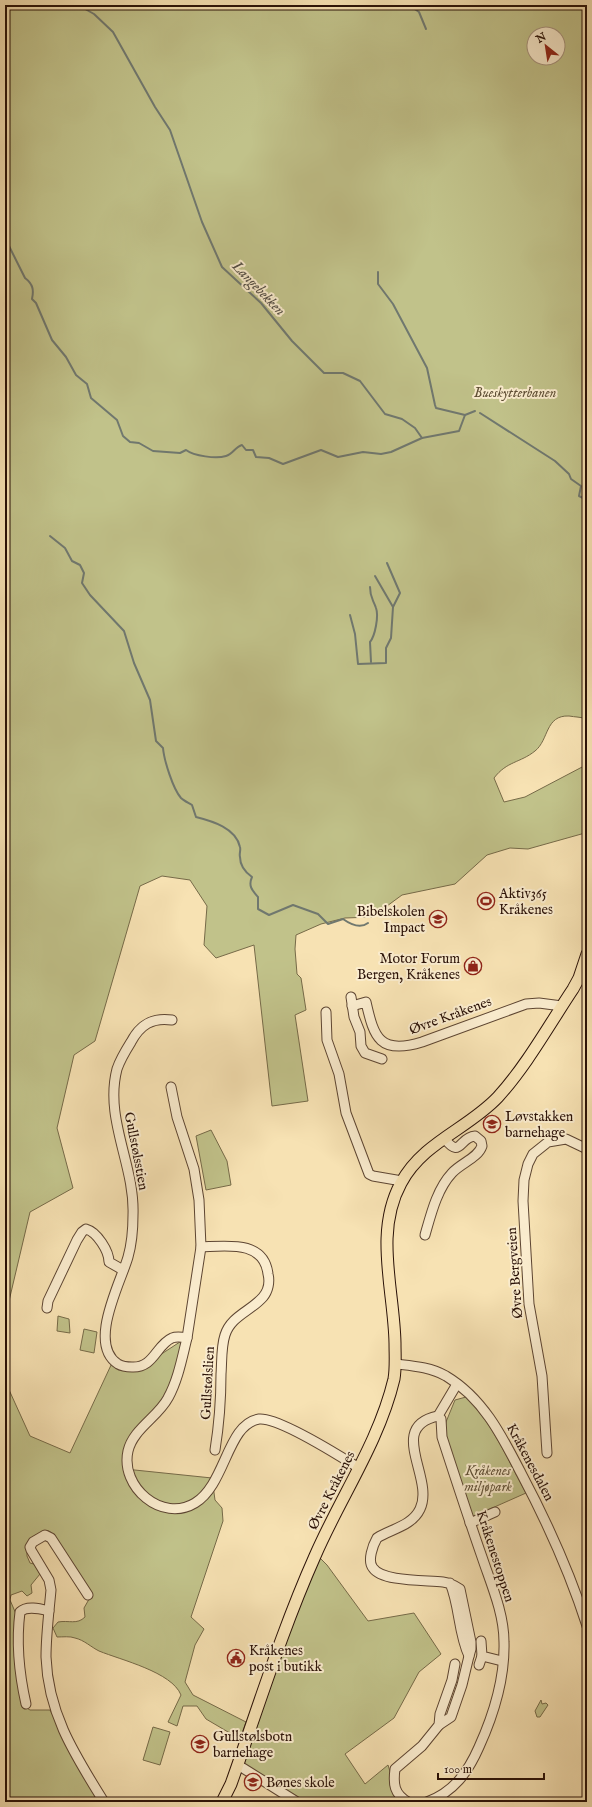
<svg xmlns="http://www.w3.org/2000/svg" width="592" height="1807" viewBox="0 0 592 1807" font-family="'IM FELL English',serif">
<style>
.green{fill:#c1c28a;stroke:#766a48;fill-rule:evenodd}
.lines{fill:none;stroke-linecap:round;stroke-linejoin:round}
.stream{stroke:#70786f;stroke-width:2}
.minor-casing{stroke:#5d4532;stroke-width:11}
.major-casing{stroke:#2a1107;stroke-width:13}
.minor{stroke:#faecce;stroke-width:9}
.major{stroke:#f7e2b3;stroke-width:11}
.labels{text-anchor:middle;stroke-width:4;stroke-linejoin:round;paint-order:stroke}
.park-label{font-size:14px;font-style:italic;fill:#5f4f35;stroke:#faecce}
.poi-label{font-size:14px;fill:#2a1107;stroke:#faecce;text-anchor:start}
.street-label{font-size:14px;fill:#2a1107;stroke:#faecce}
.water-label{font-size:15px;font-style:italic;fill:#534d44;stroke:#faecce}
</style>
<rect width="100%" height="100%" fill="#f7e2b3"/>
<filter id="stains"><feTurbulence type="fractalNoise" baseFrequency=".005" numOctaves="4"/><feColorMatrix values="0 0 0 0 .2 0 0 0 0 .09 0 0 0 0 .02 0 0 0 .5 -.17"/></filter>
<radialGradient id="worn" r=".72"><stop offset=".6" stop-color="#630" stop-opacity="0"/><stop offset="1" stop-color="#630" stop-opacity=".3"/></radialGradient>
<g class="green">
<path d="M 5,5 L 587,5 L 587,719 C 581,717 575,717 569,716 C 545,715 549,740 535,751 C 520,763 507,761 494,778 L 504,802 L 525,797 L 584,766 L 587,766 L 587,830 L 585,833 L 528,849 L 510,848 L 487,855 L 455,884 L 402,895 L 372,917 L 345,918 L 321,924 L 296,935 L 295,949 L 297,974 L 301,978 L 306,1010 L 295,1015 L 308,1101 L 272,1106 L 254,945 L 216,958 L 204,945 L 207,906 L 190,880 L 162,876 L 140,886 L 95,1041 L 74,1055 L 57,1128 L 73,1188 L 30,1212 L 5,1318 ZM 534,34 L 558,34 L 558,58 L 534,58 Z"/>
<path d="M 211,1130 L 227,1161 L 231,1185 L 206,1190 L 196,1136 Z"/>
<path d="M 58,1316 L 69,1319 L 70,1333 L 57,1331 Z"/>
<path d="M 84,1329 L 97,1332 L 94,1353 L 80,1350 Z"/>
<path d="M 186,1338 L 166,1401 L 129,1437 L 125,1469 L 212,1478 L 215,1500 L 222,1508 L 223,1521 L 191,1617 L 204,1629 L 195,1645 L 185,1682 L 193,1695 L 246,1722 L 240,1739 L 206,1719 L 197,1706 L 183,1706 L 177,1726 L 168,1722 L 181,1695 C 172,1672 121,1660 99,1651 C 91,1647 84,1640 75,1638 C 70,1636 63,1637 57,1637 L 53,1628 L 58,1622 C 69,1620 77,1625 85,1617 L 84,1608 L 92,1594 L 53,1534 L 49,1531 L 43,1531 L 27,1548 L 27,1556 L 30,1563 L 34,1564 L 40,1574 L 31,1585 L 32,1593 L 27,1596 L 22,1591 L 11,1595 L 10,1600 L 16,1614 L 14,1641 L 15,1663 L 25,1707 L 30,1710 L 50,1710 L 99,1802 L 5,1802 L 5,1381 L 30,1436 L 70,1453 L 112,1363 L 143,1366 Z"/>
<path d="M 466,1397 C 493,1424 508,1460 526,1493 L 472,1517 L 444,1436 L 446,1422 L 455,1400 Z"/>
<path d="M 317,1555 L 327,1565 L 368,1621 L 414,1613 L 441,1654 L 419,1672 L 394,1718 L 345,1754 L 365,1784 L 388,1765 L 398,1798 L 407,1802 L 304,1802 L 243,1764 Z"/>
<path d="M 541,1700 L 542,1704 L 546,1703 L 548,1705 L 540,1717 L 537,1717 L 535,1711 Z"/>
<path d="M 153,1727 L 170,1732 L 160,1765 L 143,1760 Z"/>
</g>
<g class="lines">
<g class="stream">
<path d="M 78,5 L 94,14 L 113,32 L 155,107 L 170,130 L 202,222 L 222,267 L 261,303 L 292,341 L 324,373 L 343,373 L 360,381 L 385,414 L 402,419 L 415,428 L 422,438"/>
<path d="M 409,5 L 419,12 L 426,29"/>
<path d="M 5,238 L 25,278 C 33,284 34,290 32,299 L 36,303 L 52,340 L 66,357 L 76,375 L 87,384 L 91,398 L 117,420 L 123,436 L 130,442 L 139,443 L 153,451 L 180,453 L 186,450 C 194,456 216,459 226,456 C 233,454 235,447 242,445 L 246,450 L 253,450 L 256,457 L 269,458 L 283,464 L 321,450 L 338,457 L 363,452 L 381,454 L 391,452 L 422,438 L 459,431 L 465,415 L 475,411"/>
<path d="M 378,272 L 378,284 L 393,304 L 427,368 L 435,405 L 436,408 L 465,415"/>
<path d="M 480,413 L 555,461 L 569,474 L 571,479 L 581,486 L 579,496 L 587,500"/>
<path d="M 50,536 L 65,548 L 72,561 L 80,565 L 84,573 L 82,583 L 90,595 L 124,631 L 134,663 L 150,700 L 156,741 L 163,748 C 164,760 173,789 181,798 C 184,801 189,803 192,805 L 196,817 C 212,821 236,828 240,847 C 241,850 239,854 240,857 C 240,866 245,872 252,877 C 248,886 252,890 258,897 L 258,909 L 269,915 L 293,905 L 318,914 L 328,924 L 343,919 C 350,924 360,929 368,923"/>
<path d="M 375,576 L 393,607"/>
<path d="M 370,587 C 370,598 373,599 376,608 C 379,616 375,636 370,642 L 371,662"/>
<path d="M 350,615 L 355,634 L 358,664 L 386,663 L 386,648 L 391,638 L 393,607 L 400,593 L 387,563"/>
</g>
<defs>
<g id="minor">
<path d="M 351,997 L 354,1017 L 360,1032 L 361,1046 L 365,1053 L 382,1059"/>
<path d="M 352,1006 L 366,1002 C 374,1038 380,1055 422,1042 L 526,1004 L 539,1003 L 562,1006"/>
<path d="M 326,1012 L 327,1040 L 339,1074 L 346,1113 L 369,1174 L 373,1176 L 402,1181"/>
<path d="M 172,1020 C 152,1017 140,1025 131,1042 C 126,1050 120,1060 117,1069 C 104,1119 135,1165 133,1215 C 133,1229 132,1243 128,1257 C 121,1282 87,1344 118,1364 C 123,1367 127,1367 132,1367 C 154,1368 156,1345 172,1338 C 177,1336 182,1337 187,1338 C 182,1358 178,1380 168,1398 C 158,1417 133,1429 128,1451 C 120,1487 162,1523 195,1503 C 226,1484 227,1424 259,1419 C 278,1417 340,1456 359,1468"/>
<path d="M 171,1087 L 177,1117 L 194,1169 L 199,1200 L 201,1247 L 187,1338"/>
<path d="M 425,1235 C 431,1214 437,1189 452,1173 C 461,1163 478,1158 482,1146 L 481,1141 L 475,1136 C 459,1137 461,1160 444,1138"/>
<path d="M 201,1247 C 227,1246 264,1240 268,1274 C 270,1282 268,1291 263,1297 C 251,1311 231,1316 225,1335 C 221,1347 222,1362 221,1374 C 221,1400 219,1425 215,1450"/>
<path d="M 47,1308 L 48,1301 L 77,1240 L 82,1232 L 86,1229 C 97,1232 109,1251 109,1262 L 123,1270"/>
<path d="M 396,1364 C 413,1366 430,1367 446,1376 C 483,1398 502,1436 521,1473 C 547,1522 570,1573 587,1626"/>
<path d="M 438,1416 C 386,1427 435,1478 420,1509 C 412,1526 391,1529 377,1538 C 373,1545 367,1561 373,1568 C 382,1582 427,1580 443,1582 C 450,1583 454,1585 460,1589 L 471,1642 L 471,1649 L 469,1656 C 458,1633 460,1607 450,1583"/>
<path d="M 547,1453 L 542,1376 L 529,1304 L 523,1201 L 524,1180 L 528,1164 L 533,1154 L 548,1142 L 566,1139 L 587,1149"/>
<path d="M 470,1523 L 495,1512"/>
<path d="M 88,1595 L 51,1538 L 45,1535 L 33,1542 L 30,1547 L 31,1550 L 49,1580 L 51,1590 C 49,1612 46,1635 46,1657 C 48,1714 75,1755 104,1802"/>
<path d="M 481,1641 L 482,1656 L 502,1661"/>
<path d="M 479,1665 L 482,1656"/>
<path d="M 26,1704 C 19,1673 16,1643 20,1612 C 27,1605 41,1609 49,1611"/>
<path d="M 439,1725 L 451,1717 L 462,1685 L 469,1656"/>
<path d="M 238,1765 L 297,1802"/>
<path d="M 408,1802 C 394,1794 393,1784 395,1769 L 422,1746 L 439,1725 L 440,1714 L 452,1680 L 455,1664"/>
<path d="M 427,1802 C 454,1792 468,1772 479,1747 C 494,1714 505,1678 504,1642 C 504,1613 491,1584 482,1557 C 468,1517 455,1477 442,1437 L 441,1419 L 438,1416 L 457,1384"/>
</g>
<path id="major" d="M 222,1802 L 231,1784 C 258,1708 282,1630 315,1556 C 341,1496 379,1442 394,1379 C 396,1367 395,1355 395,1343 C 394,1290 374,1232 401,1183 C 423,1142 468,1129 498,1097 C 527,1065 549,1025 573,989 L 579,978 L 587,954"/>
</defs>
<use href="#minor" class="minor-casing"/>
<use href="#major" class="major-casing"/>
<use href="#minor" class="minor"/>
<use href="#major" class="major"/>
</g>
<defs>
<symbol id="stadium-ring" viewBox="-11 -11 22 22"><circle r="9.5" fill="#faecce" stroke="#8f2418" stroke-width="1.5"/><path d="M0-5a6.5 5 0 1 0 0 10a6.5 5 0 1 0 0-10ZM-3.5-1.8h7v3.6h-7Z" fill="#8f2418"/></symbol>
<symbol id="school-ring" viewBox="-11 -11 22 22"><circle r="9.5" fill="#faecce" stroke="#8f2418" stroke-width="1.5"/><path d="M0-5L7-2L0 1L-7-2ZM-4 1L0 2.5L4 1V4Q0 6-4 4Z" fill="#8f2418"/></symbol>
<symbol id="shop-ring" viewBox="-11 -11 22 22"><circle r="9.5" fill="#faecce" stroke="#8f2418" stroke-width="1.5"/><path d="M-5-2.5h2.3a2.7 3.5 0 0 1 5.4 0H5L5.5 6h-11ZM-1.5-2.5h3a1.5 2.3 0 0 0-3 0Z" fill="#8f2418"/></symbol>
<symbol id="civic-ring" viewBox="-11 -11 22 22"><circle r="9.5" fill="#faecce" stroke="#8f2418" stroke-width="1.5"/><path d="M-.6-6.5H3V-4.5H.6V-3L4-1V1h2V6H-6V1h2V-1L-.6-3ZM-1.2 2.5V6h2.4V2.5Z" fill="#8f2418"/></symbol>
</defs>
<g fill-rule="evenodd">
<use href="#stadium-ring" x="476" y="891" width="20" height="20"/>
<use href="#school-ring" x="428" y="909" width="20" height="20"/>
<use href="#shop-ring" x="463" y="956" width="20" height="20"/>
<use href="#school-ring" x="482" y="1114" width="20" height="20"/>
<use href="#civic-ring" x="226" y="1648" width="20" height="20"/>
<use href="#school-ring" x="190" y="1734" width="20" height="20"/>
<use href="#school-ring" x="243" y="1772" width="20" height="20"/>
</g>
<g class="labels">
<g class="park-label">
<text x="515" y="397">Bueskytterbanen</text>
<text x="488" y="1475">Kråkenes<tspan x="488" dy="16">miljøpark</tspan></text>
</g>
<g class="poi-label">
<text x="499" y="898">Aktiv365<tspan x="499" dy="16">Kråkenes</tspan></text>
<text x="425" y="916" text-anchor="end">Bibelskolen<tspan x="425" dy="16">Impact</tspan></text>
<text x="460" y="963" text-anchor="end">Motor Forum<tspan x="460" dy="16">Bergen, Kråkenes</tspan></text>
<text x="505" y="1121">Løvstakken<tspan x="505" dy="16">barnehage</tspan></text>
<text x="249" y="1655">Kråkenes<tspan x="249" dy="16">post i butikk</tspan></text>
<text x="213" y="1741">Gullstølsbotn<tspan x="213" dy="16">barnehage</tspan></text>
<text x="266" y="1787">Bønes skole</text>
</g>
<g class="street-label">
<text transform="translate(450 1015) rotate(-20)" y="5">Øvre Kråkenes</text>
<text transform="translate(137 1151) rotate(79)" y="5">Gullstølsstien</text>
<text transform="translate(514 1273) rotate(-94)" y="5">Øvre Bergveien</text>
<text transform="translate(207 1383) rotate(-87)" y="5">Gullstølslien</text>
<text transform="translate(531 1462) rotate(62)" y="5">Kråkenesdalen</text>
<text transform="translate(331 1490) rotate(-63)" y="5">Øvre Kråkenes</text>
<text transform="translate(496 1556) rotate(72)" y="5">Kråkenestoppen</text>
</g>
<g class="water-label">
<text transform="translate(259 288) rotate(46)" y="5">Langebekken</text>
</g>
</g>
<rect width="592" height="1807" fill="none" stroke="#f7e2b3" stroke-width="20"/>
<rect x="6" y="6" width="580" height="1795" fill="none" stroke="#2a1107" stroke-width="2"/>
<rect x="10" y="10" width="572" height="1787" fill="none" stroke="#2a1107"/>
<g transform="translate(546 46) rotate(330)"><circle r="19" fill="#faecce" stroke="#a7947e"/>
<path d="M0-3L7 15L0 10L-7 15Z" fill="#8f2418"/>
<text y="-6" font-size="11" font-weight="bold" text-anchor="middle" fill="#2a1107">N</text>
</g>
<path d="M438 1773v6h106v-6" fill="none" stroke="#2a1107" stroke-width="2"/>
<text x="444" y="1773" font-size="12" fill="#2a1107" stroke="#faecce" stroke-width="3" paint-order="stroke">100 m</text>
<rect width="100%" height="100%" filter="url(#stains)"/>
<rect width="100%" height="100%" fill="url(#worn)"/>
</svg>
